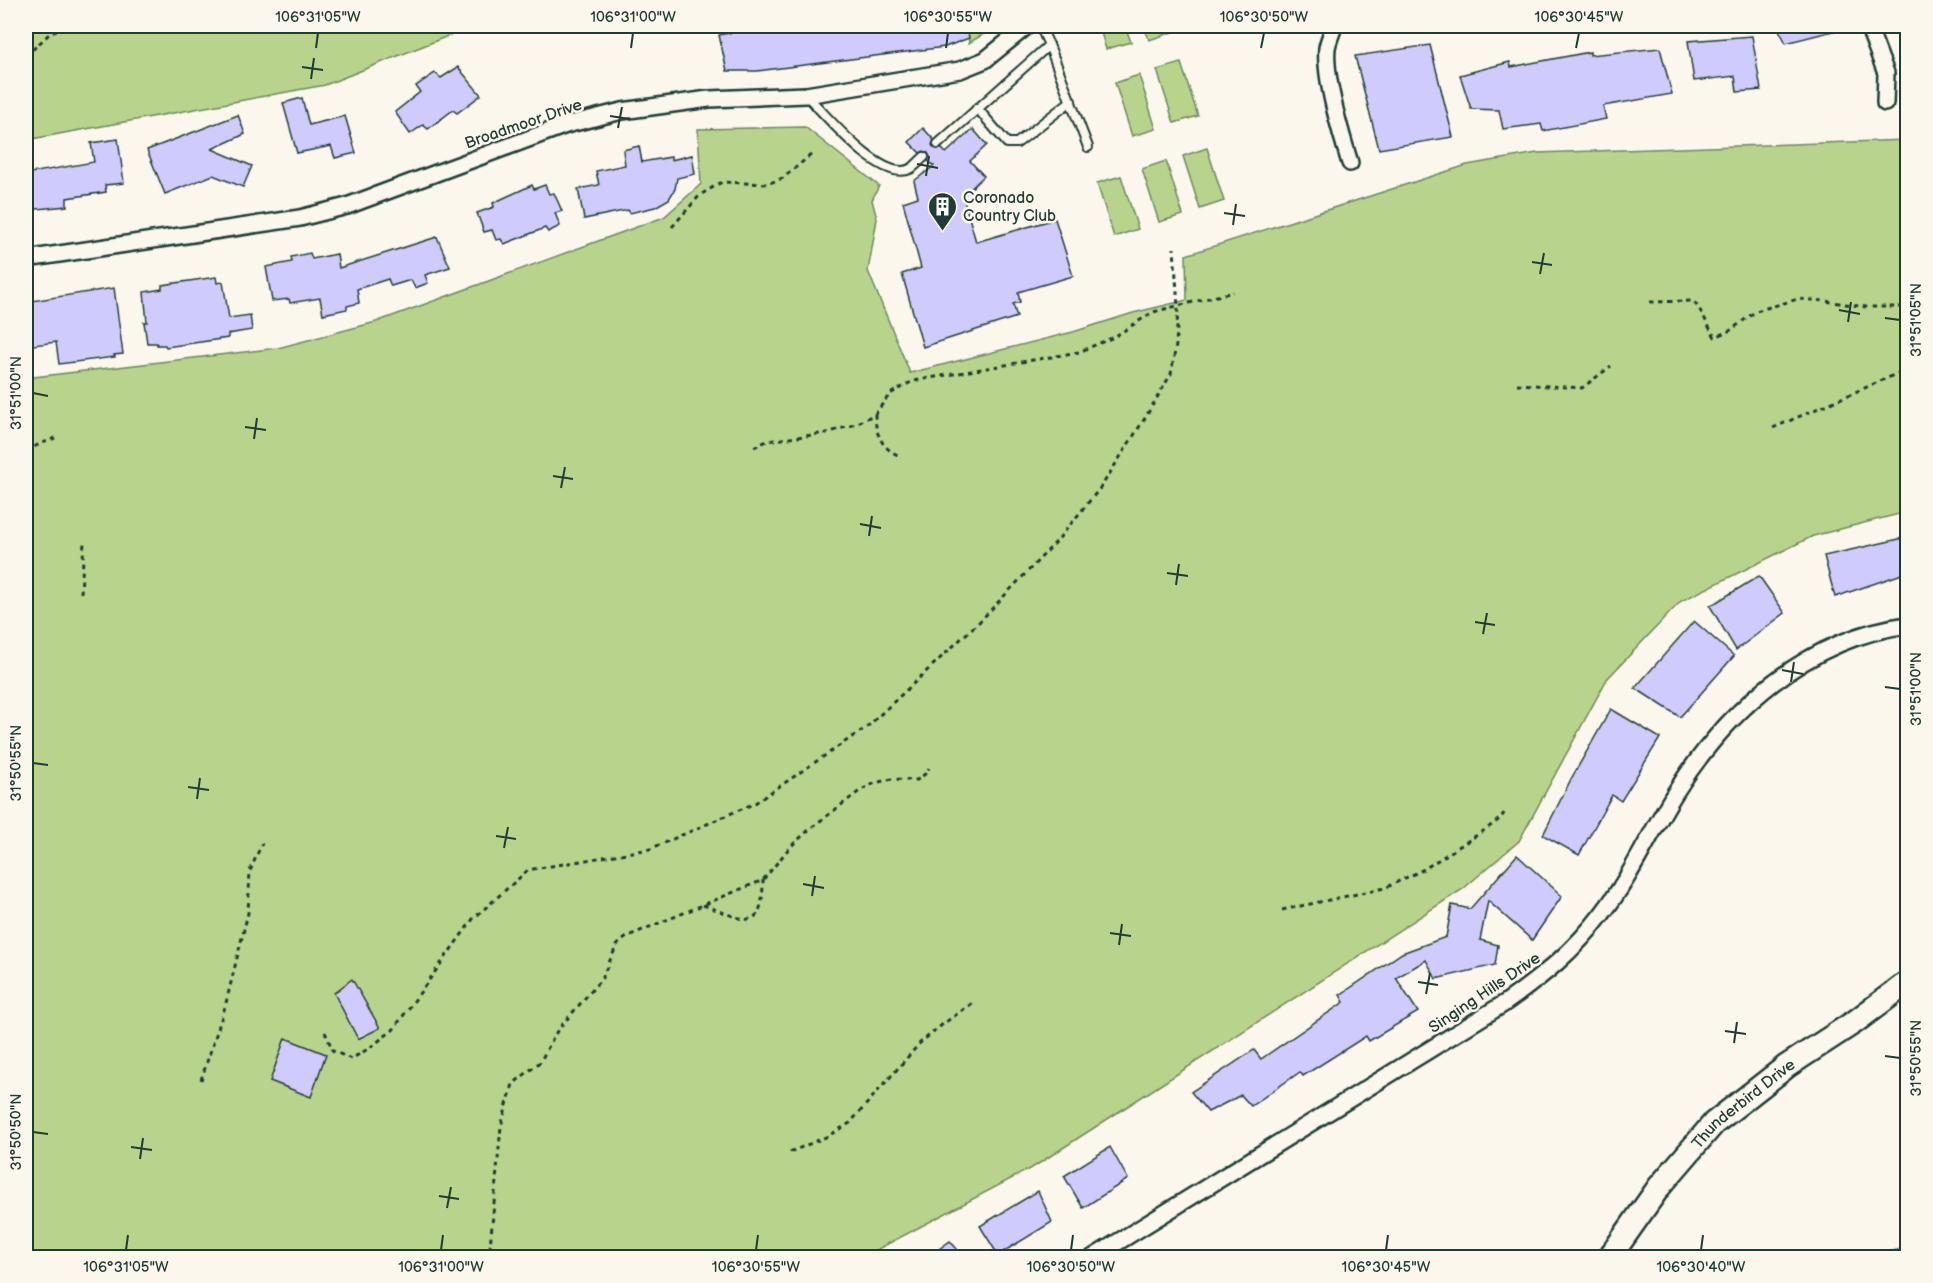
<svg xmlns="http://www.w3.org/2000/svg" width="1933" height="1283" viewBox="0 0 1933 1283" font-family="'Balsamiq Sans',sans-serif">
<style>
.green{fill:#b8d48c;stroke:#6c8860;stroke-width:1.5}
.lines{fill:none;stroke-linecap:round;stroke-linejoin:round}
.stream{stroke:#579099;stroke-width:4.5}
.building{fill:#d0cbfd;stroke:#1f3d34;stroke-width:1.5}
.lane-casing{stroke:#1f3d34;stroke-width:12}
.street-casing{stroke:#1f3d34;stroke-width:20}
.secondary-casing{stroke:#1f3d34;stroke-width:27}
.path{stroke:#1f3d34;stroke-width:3;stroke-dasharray:4.5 4.5;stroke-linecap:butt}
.lane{stroke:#fbf7ec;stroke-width:8}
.street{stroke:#fbf7ec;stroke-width:15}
.secondary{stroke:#fbf7ec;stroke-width:22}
.ticks{fill:none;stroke:#1f3d34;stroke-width:2}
.labels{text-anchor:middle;stroke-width:5;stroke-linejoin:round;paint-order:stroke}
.street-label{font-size:16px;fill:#1f3d34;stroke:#fbf7ec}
.poi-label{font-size:16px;fill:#1f3d34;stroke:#fbf7ec;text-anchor:start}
.neatline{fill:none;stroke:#1f3d34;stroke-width:2}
.ticks-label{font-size:15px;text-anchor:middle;fill:#1f3d34}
</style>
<rect width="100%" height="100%" fill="#fbf7ec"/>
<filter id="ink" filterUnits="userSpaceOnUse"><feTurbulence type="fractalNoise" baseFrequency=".0167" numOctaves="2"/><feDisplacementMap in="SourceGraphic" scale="12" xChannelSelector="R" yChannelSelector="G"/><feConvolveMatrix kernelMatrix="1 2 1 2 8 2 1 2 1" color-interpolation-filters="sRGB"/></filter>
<g filter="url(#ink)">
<g class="green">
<path d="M 26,26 L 473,26 L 325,85 L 26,140 Z"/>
<path d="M 967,26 L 997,26 L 969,43 Z"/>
<path d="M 1099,26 L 1125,26 L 1131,42 L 1106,49 Z"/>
<path d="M 1144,26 L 1170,26 L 1173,32 L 1149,40 Z"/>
<path d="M 1181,63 L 1198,116 L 1174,123 L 1157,70 Z"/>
<path d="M 1139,75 L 1156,129 L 1132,136 L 1115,83 Z"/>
<path d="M 805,127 L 879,186 L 872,200 L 877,219 L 868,271 L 910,373 L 1073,332 L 1133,313 L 1187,300 L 1186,255 L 1467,165 L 1537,153 L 1907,140 L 1907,512 L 1813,536 L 1681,601 L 1607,679 L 1519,841 L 1463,889 L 1035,1166 L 863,1257 L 26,1257 L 26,378 L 278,348 L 376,322 L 664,217 L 701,184 L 698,129 Z"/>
<path d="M 1207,148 L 1224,201 L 1200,209 L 1183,156 Z"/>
<path d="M 1166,161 L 1183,215 L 1159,222 L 1142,169 Z"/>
<path d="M 1121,176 L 1138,229 L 1114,237 L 1097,183 Z"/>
</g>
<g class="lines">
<path class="stream" d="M 1863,1258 L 1899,1251 L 1908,1248"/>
</g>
<g class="building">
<path d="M 764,26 L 967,26 L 969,38 L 945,47 L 757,71 L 727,71 L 719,35 Z"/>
<path d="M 1777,26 L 1837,26 L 1837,30 L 1786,43 Z"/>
<path d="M 1752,36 L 1761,90 L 1737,92 L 1735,76 L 1694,81 L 1688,41 Z"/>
<path d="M 1430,45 L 1453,137 L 1379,149 L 1355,56 Z"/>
<path d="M 1660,48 L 1672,94 L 1603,106 L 1606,119 L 1543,131 L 1541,124 L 1503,129 L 1499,110 L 1471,109 L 1460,75 L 1510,62 L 1511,67 L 1590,52 L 1590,55 Z"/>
<path d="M 458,67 L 481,95 L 457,113 L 453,110 L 428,129 L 423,125 L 410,134 L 395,112 L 420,92 L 416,86 L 435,73 L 441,78 Z"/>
<path d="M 302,98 L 309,125 L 345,116 L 356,153 L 335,158 L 331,146 L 297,153 L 283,103 Z"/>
<path d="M 238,115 L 245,134 L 212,149 L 252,166 L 243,187 L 213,175 L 165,194 L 147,150 Z"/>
<path d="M 923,128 L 934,140 L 932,145 L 934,148 L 942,149 L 946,153 L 973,129 L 987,145 L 970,161 L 984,176 L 963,196 L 976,242 L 1055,219 L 1073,276 L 1018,292 L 1020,302 L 1013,304 L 1017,317 L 923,347 L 902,274 L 921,268 L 903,202 L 918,197 L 914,181 L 934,166 L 928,161 L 930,157 L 928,153 L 924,151 L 920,153 L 909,142 Z"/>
<path d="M 118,139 L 124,183 L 105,185 L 106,192 L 67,198 L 67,206 L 27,210 L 26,182 L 31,181 L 30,173 L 94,162 L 91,143 Z"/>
<path d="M 639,146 L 642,162 L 671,157 L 671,160 L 692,155 L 695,174 L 677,178 L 675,189 L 669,199 L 655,207 L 630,213 L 628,210 L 584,219 L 578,189 L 599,185 L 596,171 L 625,165 L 623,150 Z"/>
<path d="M 532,185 L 534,189 L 545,185 L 549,194 L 554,193 L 562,211 L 555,213 L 560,226 L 548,232 L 545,228 L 504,244 L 501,239 L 496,240 L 492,230 L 484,232 L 477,213 L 494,207 L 493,203 Z"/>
<path d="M 437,237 L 450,267 L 425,275 L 428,283 L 415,288 L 411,280 L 391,286 L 388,279 L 357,289 L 359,303 L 347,306 L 347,309 L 323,314 L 320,298 L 290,303 L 289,299 L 272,301 L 266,267 L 292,262 L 291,257 L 310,253 L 312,259 L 337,254 L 339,268 Z"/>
<path d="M 216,277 L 217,283 L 223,282 L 229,318 L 250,315 L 252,330 L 228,334 L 228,338 L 166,347 L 165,345 L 157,345 L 157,343 L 147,343 L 144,322 L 147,322 L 144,292 L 162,289 L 162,285 Z"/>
<path d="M 114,288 L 123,354 L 114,355 L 115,357 L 59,364 L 56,342 L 26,346 L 26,314 L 33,313 L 31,301 Z"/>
<path d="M 1908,537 L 1908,572 L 1835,597 L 1824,556 Z"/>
<path d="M 1759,576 L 1785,613 L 1736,650 L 1710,606 Z"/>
<path d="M 1694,621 L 1734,656 L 1680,717 L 1635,688 Z"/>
<path d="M 1611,709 L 1660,738 L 1621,801 L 1612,795 L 1579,855 L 1543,835 L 1571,779 Z"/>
<path d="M 1517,855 L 1562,896 L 1532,940 L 1488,901 L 1480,940 L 1498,945 L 1495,965 L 1436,979 L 1426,960 L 1396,978 L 1418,1012 L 1369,1041 L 1366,1036 L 1303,1076 L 1300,1072 L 1251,1106 L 1241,1095 L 1208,1112 L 1191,1092 L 1254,1050 L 1261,1059 L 1344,1002 L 1340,995 L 1402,953 L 1446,937 L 1452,905 L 1470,909 Z"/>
<path d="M 352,979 L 380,1028 L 358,1039 L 334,993 Z"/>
<path d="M 285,1038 L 326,1054 L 311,1097 L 270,1081 Z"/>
<path d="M 1110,1147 L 1128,1179 L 1083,1208 L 1064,1176 Z"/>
<path d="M 1038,1191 L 1052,1222 L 998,1255 L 980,1226 Z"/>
<path d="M 950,1241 L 964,1257 L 928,1257 Z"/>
</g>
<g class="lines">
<defs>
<g id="lane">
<path d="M 1049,45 L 1088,147"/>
<path d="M 807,96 C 826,115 881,183 910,169 C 915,167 920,160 924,157"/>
<path d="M 977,108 L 1007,143 L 1017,143 L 1071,101"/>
<path d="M 938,144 L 1049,45 L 1040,26"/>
</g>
<g id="street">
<path d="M 1334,26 C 1332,33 1328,41 1327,48 C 1324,78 1341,134 1350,163"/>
<path d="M 1868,26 L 1886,73 L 1885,103"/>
<path d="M 26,259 L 300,218 L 347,206 L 566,125 L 622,111 L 709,99 L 806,95 L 960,70 L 985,60 L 1027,26"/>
<path d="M 1092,1258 L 1505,1003 C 1544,975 1573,952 1602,914 C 1631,877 1650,833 1675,793 C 1727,710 1807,638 1908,625"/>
</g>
<g id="secondary">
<path id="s1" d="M 1609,1258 L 1659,1187 L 1714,1123 L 1787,1066 L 1856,1021 L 1908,982"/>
</g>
</defs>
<use href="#lane" class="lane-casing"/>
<use href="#street" class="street-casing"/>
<use href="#secondary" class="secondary-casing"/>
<g class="path">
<path d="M 970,26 L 973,26"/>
<path d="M 26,56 L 48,35 L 63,26"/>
<path d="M 672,227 L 700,195 L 722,182 L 767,184 L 783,178 L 812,154"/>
<path d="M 1650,302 L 1693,301 C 1703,312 1707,325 1715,337 L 1731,330 L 1756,311 L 1798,299 L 1825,301 L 1866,307 L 1908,307"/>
<path d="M 1517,384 L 1582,388 L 1611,366"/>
<path d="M 875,414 C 875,432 881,448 898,455"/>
<path d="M 1773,428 L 1908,369"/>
<path d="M 754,447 L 767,441 L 827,433 L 856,424 L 875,414 L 890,394 L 913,381 L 1079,352 L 1114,337 L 1153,312 L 1233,292"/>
<path d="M 26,450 L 55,438"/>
<path d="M 81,593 L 84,542"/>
<path d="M 703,905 C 743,918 763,938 763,880"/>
<path d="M 1282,910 L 1385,888 L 1424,869 L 1485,830 L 1501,818 L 1504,813"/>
<path d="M 325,1032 L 333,1051 L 351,1059 L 368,1049 L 393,1030 L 473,919 L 528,870 L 650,849 L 755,803 L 867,727 L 980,621 L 1056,542 L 1101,487 L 1145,418 L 1171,374 L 1176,345 L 1178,307 L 1174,248"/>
<path d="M 201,1080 L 225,1007 L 248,913 L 250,871 L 262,843"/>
<path d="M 790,1152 L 828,1136 L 850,1123 L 920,1043 L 943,1024 L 974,1002"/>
<path d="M 489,1258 L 501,1126 L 513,1084 L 540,1062 L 557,1031 L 602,978 L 617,945 L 628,936 L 763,880 L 790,847 L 811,828 L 861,790 L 875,783 L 892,779 L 917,780 L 925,774 L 929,768"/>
</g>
<use href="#lane" class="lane"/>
<use href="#street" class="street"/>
<use href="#secondary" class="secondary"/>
</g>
</g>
<path class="ticks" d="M 316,48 L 318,33M 631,48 L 633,33M 946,48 L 948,33M 1261,48 L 1264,33M 1576,48 L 1579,33M 302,67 L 323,70M 311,79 L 314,58M 610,116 L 630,119M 618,128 L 622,107M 917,164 L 938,168M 926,176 L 929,156M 1224,213 L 1245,216M 1233,225 L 1236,204M 1532,262 L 1552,265M 1540,274 L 1544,253M 1839,310 L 1860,314M 1885,318 L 1900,320M 1848,322 L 1851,302M 33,393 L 48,396M 245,427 L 266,430M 254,439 L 257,418M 553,476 L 573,479M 561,488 L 565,467M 860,524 L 881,528M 869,536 L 872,516M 1167,573 L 1188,576M 1176,585 L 1179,564M 1475,622 L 1495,625M 1483,634 L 1487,613M 1782,670 L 1803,674M 1791,682 L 1794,662M 1885,687 L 1900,689M 33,763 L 48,765M 188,787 L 209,790M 197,799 L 200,778M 496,836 L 516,839M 504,848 L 508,827M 803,884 L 824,888M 812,896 L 815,876M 1110,933 L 1131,936M 1119,945 L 1122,924M 1418,982 L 1438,985M 1426,994 L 1430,973M 1725,1031 L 1746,1034M 1734,1043 L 1737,1022M 1885,1056 L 1900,1058M 33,1132 L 48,1134M 131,1147 L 152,1150M 140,1159 L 143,1138M 439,1196 L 459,1199M 447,1208 L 451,1187M 126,1250 L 128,1235M 441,1250 L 443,1235M 756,1250 L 758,1235M 1071,1250 L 1073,1235M 1386,1250 L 1388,1235M 1701,1250 L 1703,1235"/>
<defs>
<symbol id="building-pin" viewBox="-11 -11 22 30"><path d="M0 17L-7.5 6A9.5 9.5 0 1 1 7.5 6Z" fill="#1f3d34" stroke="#fbf7ec"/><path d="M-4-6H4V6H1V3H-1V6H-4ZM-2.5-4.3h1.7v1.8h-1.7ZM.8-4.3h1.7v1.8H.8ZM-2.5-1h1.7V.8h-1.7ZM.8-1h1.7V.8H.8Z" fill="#fff"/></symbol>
</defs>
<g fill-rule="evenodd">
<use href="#building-pin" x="926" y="190" width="33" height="45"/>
</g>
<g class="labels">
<g class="street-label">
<text transform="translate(523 123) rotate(-19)" y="6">Broadmoor Drive</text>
<text transform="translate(1484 992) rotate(-34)" y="6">Singing Hills Drive</text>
<text dy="6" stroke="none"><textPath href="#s1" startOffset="206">Thunderbird Drive</textPath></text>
</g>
<g class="poi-label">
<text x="963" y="203">Coronado<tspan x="963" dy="18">Country Club</tspan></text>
</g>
</g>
<rect width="1933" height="1283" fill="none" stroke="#fbf7ec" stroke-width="66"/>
<rect x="33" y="33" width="1867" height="1217" class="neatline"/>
<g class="ticks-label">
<text x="318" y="22">106°31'05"W</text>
<text x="633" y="22">106°31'00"W</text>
<text x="948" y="22">106°30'55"W</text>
<text x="1264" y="22">106°30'50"W</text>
<text x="1579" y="22">106°30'45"W</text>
<text transform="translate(1916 320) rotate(-90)" y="5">31°51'05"N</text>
<text transform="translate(16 393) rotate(-90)" y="5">31°51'00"N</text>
<text transform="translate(1916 689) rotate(-90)" y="5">31°51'00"N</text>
<text transform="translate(16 763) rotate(-90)" y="5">31°50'55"N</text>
<text transform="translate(1916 1058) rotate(-90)" y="5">31°50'55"N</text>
<text transform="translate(16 1132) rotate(-90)" y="5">31°50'50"N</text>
<text x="126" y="1272">106°31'05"W</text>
<text x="441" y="1272">106°31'00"W</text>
<text x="756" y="1272">106°30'55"W</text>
<text x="1071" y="1272">106°30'50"W</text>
<text x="1386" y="1272">106°30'45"W</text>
<text x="1701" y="1272">106°30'40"W</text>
</g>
</svg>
